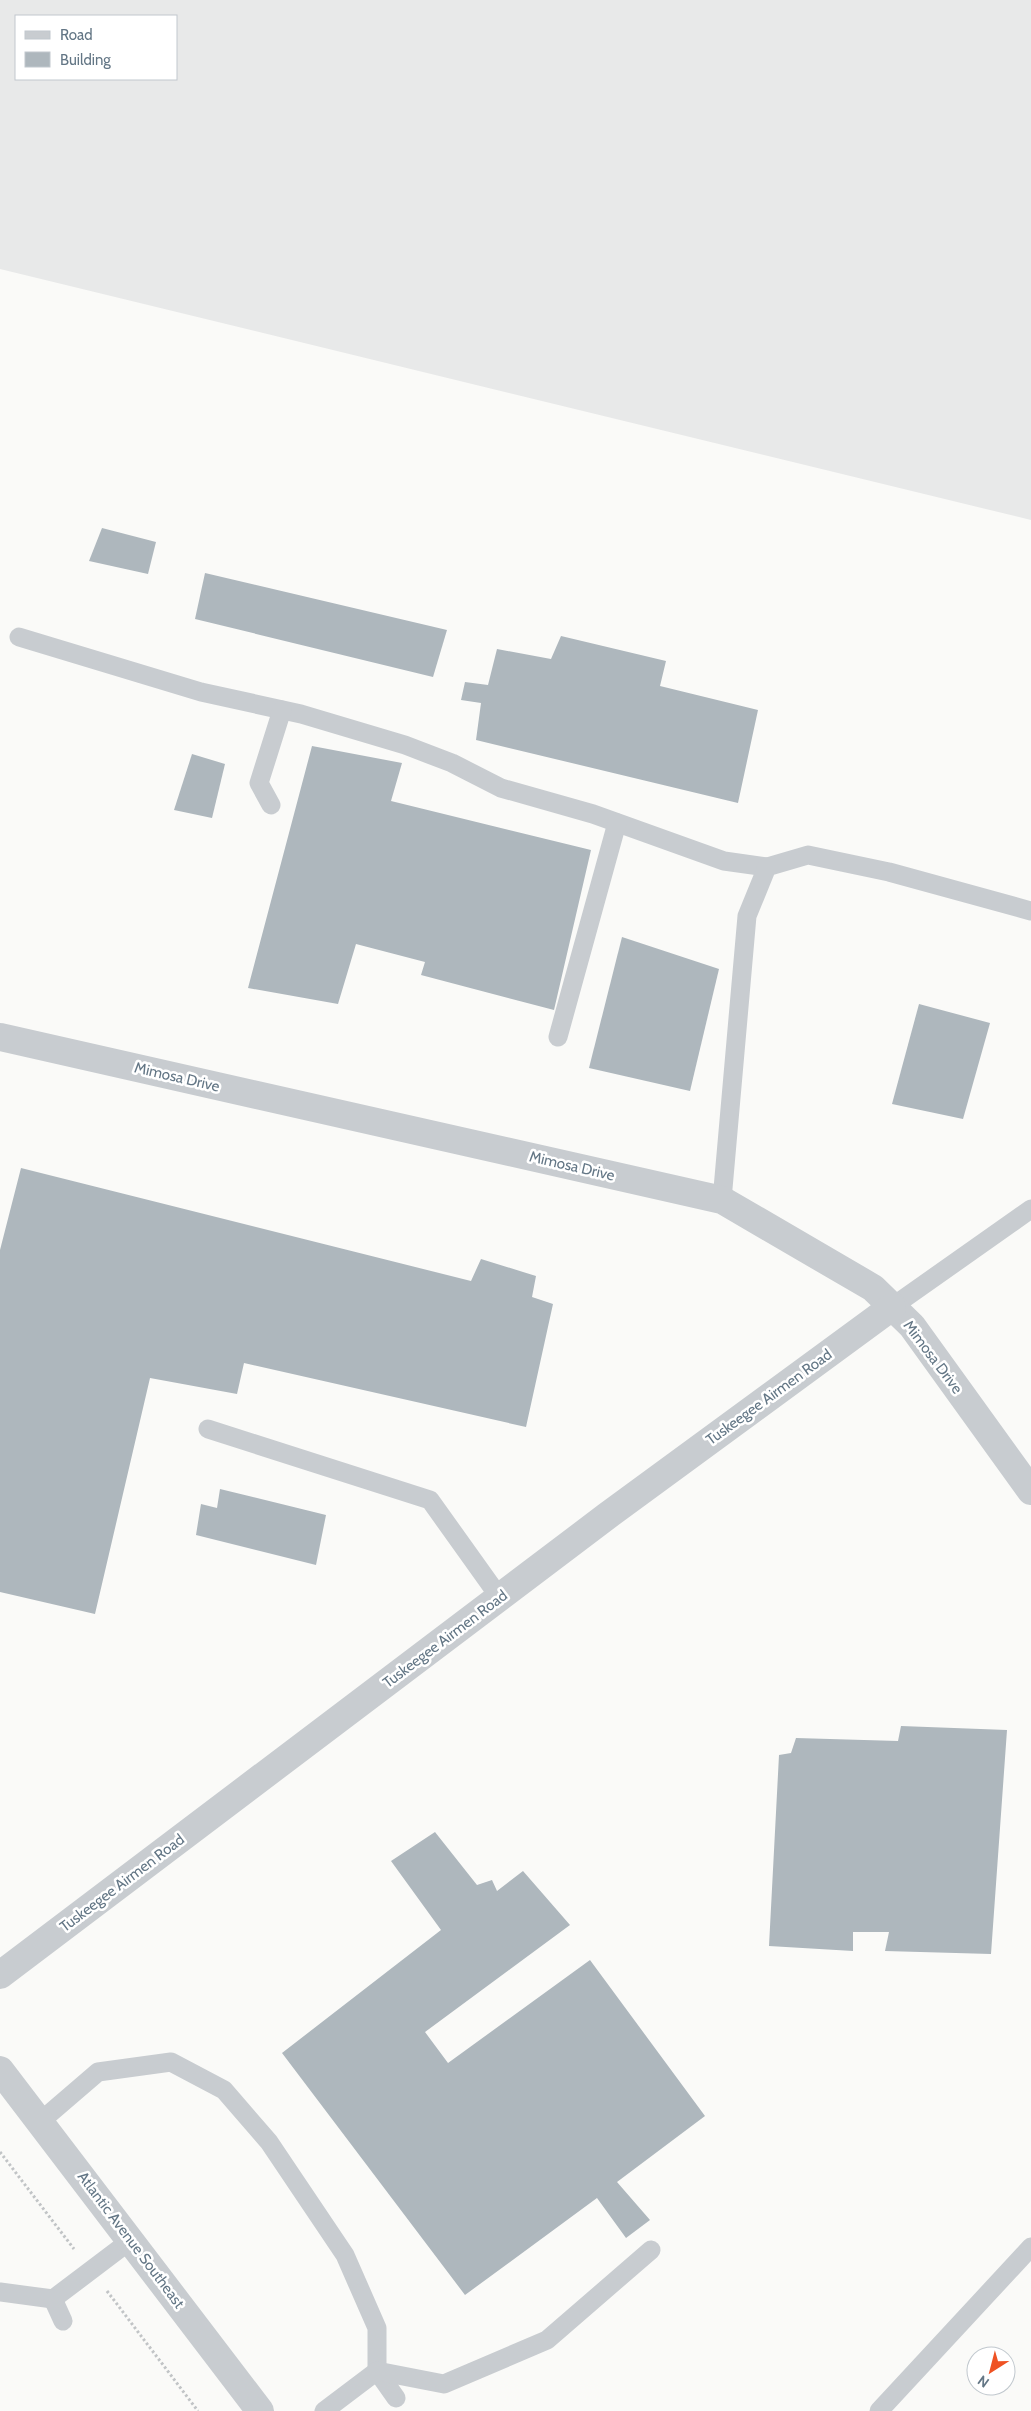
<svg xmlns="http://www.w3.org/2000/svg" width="1031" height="2411" viewBox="0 0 1031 2411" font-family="Cabin,sans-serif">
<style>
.built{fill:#e8e9e9;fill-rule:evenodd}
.building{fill:#aeb7bd}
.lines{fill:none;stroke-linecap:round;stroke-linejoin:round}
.path{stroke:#c1c4c6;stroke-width:3;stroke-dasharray:2.5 2.5;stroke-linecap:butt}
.service{stroke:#c8ccd0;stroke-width:19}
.minor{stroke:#c8ccd0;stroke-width:28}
.labels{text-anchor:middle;stroke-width:5;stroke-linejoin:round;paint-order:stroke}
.street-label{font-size:15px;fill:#637685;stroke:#fff}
</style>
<rect width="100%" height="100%" fill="#fafaf8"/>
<path class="built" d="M 0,0 L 1031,0 L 1031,520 L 0,269 ZM 16,16 L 176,16 L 176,79 L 16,79 Z"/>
<g class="building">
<path d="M 102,528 L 156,542 L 148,574 L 89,561 Z"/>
<path d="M 205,573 L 447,630 L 433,677 L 195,619 Z"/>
<path d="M 561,636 L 666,661 L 660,686 L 758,710 L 738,803 L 476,740 L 481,703 L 461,700 L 465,682 L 488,685 L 497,649 L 551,659 Z"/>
<path d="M 312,746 L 402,763 L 391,801 L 591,850 L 554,1010 L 421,975 L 425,962 L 356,944 L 338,1004 L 248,988 Z"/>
<path d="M 192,754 L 225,764 L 212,818 L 174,810 Z"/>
<path d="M 622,937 L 719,969 L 690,1091 L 589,1068 Z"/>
<path d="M 919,1004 L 990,1023 L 963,1119 L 892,1104 Z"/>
<path d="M 21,1168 L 471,1281 L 481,1259 L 536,1276 L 532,1297 L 553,1304 L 526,1427 L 244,1363 L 237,1394 L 150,1378 L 95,1614 L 0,1592 L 0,1250 Z"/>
<path d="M 220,1489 L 326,1515 L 316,1565 L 196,1535 L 201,1504 L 217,1508 Z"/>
<path d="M 901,1726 L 1007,1730 L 991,1954 L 885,1951 L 889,1932 L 853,1932 L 853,1951 L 769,1946 L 779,1755 L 791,1753 L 796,1738 L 898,1741 Z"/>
<path d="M 435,1832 L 477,1885 L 492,1880 L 497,1891 L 523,1871 L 570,1925 L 425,2032 L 448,2063 L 590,1960 L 705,2116 L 617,2182 L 650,2220 L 626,2238 L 597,2198 L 465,2295 L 282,2053 L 441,1930 L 391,1861 Z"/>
</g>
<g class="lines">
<g class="path">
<path d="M 0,2152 L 74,2249"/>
<path d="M 107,2291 L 198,2411"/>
</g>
<g class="service">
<path d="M 19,637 L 201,692 L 301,714 L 405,745 L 452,763 L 501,788 L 593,814 L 724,861 L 767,867"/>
<path d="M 271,805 L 259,783 L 282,710"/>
<path d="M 558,1037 L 617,823"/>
<path d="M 722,1200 L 747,916 L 767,867 L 808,855 L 889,872 L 1031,911"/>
<path d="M 892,1307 L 1031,1209"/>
<path d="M 208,1429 L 430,1500 L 500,1598"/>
<path d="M 41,2121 L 98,2072 L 171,2062 L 224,2090 L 269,2142 L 345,2255 L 377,2328 L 377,2371 L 396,2398"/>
<path d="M 0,2292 L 53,2299 L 131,2240"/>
<path d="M 53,2299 L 63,2321"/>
<path d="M 324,2411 L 377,2371 L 444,2384 L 547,2340 L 651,2250"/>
<path d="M 879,2411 L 1031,2247"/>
</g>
<g class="minor">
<path d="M 0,1037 L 722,1200 L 873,1288 L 912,1326 L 1031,1491"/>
<path d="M 0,1975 L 607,1516 L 892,1307"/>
<path d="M 0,2070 L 260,2411"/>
</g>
</g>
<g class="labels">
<g class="street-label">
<text transform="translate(177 1077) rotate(13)" y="5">Mimosa Drive</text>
<text transform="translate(572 1166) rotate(13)" y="5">Mimosa Drive</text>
<text transform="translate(933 1357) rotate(53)" y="5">Mimosa Drive</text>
<text transform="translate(769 1397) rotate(-36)" y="5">Tuskeegee Airmen Road</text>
<text transform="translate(445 1639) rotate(-37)" y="5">Tuskeegee Airmen Road</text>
<text transform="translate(122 1883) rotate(-37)" y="5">Tuskeegee Airmen Road</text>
<text transform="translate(131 2240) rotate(53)" y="5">Atlantic Avenue Southeast</text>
</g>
</g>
<rect x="15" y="15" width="162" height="65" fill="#ffffff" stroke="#c1c8ce"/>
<rect x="25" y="31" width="25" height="8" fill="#c8ccd0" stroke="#c1c8ce"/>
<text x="60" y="40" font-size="15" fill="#637685">Road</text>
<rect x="25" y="52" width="25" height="15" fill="#aeb7bd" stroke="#c1c8ce"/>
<text x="60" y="65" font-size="15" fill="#637685">Building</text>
<g transform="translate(991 2371) rotate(216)"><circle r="24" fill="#ffffff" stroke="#c1c8ce"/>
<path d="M0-4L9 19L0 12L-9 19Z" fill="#ef5223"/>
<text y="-8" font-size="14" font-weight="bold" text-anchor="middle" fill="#637685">N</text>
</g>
</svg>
